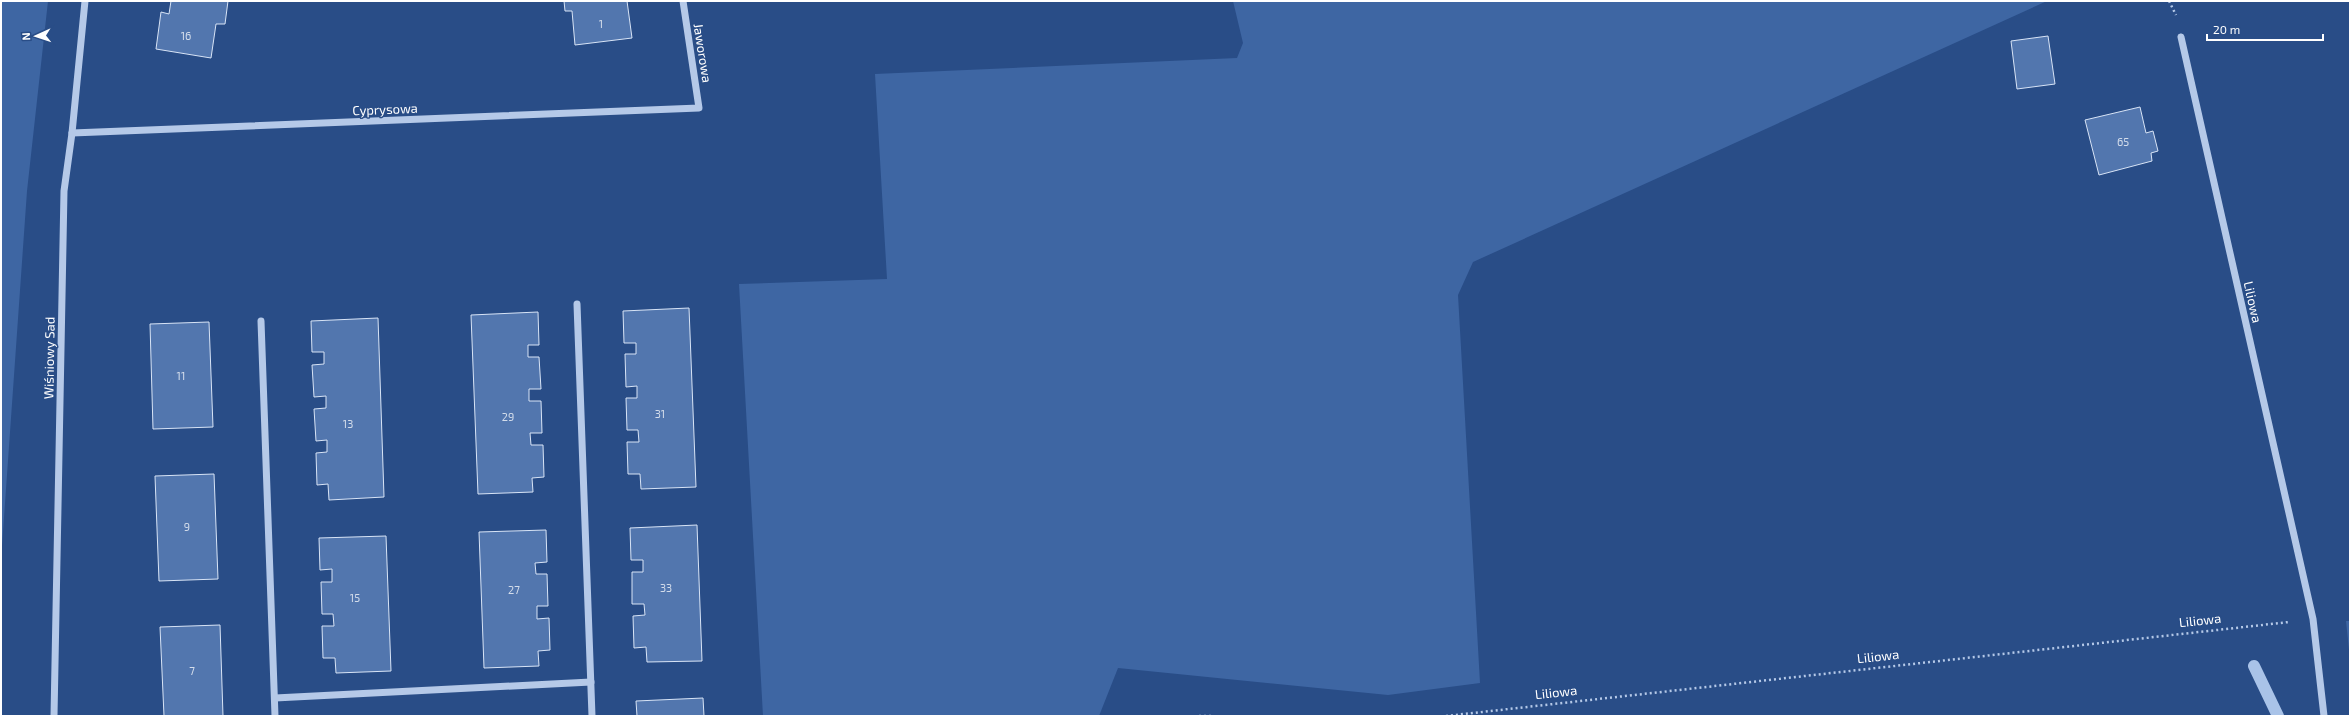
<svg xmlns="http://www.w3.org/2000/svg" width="2351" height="717" viewBox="0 0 2351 717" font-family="'Exo 2',sans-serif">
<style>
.green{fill:#3e66a3}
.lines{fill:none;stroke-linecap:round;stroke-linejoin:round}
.stream{stroke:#a9c3e8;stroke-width:12}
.building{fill:#5276ae;stroke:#d8e4f6}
.path{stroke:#b5c9e8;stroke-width:2.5;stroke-dasharray:2 3;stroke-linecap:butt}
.minor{stroke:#b5c9e8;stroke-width:7}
.labels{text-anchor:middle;stroke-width:3;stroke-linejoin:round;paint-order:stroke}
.number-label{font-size:11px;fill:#d4ddeb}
.street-label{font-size:13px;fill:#fff;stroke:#294d87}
</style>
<rect width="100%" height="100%" fill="#294d87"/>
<g class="green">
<path d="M 1,1 L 48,1 L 27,191 L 1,560 Z"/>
<path d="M 1233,1 L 2047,1 L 1473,262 L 1458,295 L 1480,683 L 1388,695 L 1118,668 L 1099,716 L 763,716 L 739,284 L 887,279 L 875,74 L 1237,58 L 1243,43 Z"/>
<path d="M 2346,621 L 2350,621 L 2350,659 Z"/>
</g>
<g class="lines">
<path class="stream" d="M 2254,666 L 2278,716"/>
</g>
<g class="building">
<path d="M 171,1 L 228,1 L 225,24 L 216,24 L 211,58 L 156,49 L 161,12 L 169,14 Z"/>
<path d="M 564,1 L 627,1 L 632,38 L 575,45 L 572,11 L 565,11 Z"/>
<path d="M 2048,36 L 2055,84 L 2017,89 L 2011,41 Z"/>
<path d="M 2140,107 L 2146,133 L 2153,131 L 2158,151 L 2151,153 L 2152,161 L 2099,175 L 2085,120 Z"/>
<path d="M 689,308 L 696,487 L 641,489 L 640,474 L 628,474 L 627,442 L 639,442 L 638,430 L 627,430 L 626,398 L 637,398 L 637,386 L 626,387 L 625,354 L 636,354 L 636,343 L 624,343 L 623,311 Z"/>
<path d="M 538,312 L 539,345 L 528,345 L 528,357 L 539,357 L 541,389 L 529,389 L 529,401 L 541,401 L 542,433 L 530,433 L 531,445 L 543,445 L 544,477 L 532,478 L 533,492 L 478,494 L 471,315 Z"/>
<path d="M 378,318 L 384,497 L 329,500 L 328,484 L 317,485 L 316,453 L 327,452 L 327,440 L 316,441 L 314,409 L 326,408 L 326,396 L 314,397 L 312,365 L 324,364 L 324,352 L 312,352 L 311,321 Z"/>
<path d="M 209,322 L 213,427 L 153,429 L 150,324 Z"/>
<path d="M 214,474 L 218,579 L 159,581 L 155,476 Z"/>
<path d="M 697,525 L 702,661 L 647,662 L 646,647 L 634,648 L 633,616 L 645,615 L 644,604 L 632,604 L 632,572 L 643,572 L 643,560 L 631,560 L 630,528 Z"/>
<path d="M 546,530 L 547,562 L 535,563 L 536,574 L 547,574 L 548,606 L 537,606 L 537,619 L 549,618 L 550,650 L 538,651 L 539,666 L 484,668 L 479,532 Z"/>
<path d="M 386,536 L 391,671 L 336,673 L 335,658 L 323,658 L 322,626 L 334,626 L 333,614 L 322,614 L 321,582 L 332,582 L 332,569 L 320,570 L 319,538 Z"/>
<path d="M 220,625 L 223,716 L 164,716 L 160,627 Z"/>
<path d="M 703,698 L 704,716 L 637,716 L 636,701 Z"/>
</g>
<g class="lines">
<g class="path">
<path d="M 2169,1 L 2176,15"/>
<path d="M 1199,716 L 1212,716"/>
<path d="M 1446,716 L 2289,622"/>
</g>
<g class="minor">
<path d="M 2181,37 L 2313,619 L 2324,716"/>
<path d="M 72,133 L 699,108 L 683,1"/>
<path d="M 577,304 L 592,716"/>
<path d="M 261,321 L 275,716"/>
<path d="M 275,698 L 591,682"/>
<path d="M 54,716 L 64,191 L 72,133 L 85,1"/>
</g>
</g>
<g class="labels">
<g class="number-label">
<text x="601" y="28">1</text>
<text x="186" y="40">16</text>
<text x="2123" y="146">65</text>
<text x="181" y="380">11</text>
<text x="660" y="418">31</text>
<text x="508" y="421">29</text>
<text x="348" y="428">13</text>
<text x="187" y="531">9</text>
<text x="666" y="592">33</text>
<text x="514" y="594">27</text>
<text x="355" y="602">15</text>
<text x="192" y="675">7</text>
</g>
<g class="street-label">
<text transform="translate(703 53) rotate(81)" y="5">Jaworowa</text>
<text transform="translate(385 109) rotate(-2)" y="5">Cyprysowa</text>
<text transform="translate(2253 302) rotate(77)" y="5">Liliowa</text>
<text transform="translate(49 358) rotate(-89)" y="5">Wiśniowy Sad</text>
<text transform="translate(2200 620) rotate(-6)" y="5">Liliowa</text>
<text transform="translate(1878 656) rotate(-6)" y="5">Liliowa</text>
<text transform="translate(1556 692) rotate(-6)" y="5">Liliowa</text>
</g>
</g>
<rect width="2351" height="717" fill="none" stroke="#ffffff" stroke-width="4"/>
<g transform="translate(36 36) rotate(267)" stroke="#294d87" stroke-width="3" paint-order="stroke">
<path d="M0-3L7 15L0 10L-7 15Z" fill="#ffffff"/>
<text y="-6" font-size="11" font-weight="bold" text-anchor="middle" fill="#ffffff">N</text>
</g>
<path d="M2207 34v6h116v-6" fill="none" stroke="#ffffff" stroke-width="2"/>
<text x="2213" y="34" font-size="12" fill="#ffffff" stroke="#294d87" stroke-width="3" paint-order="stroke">20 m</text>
</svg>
